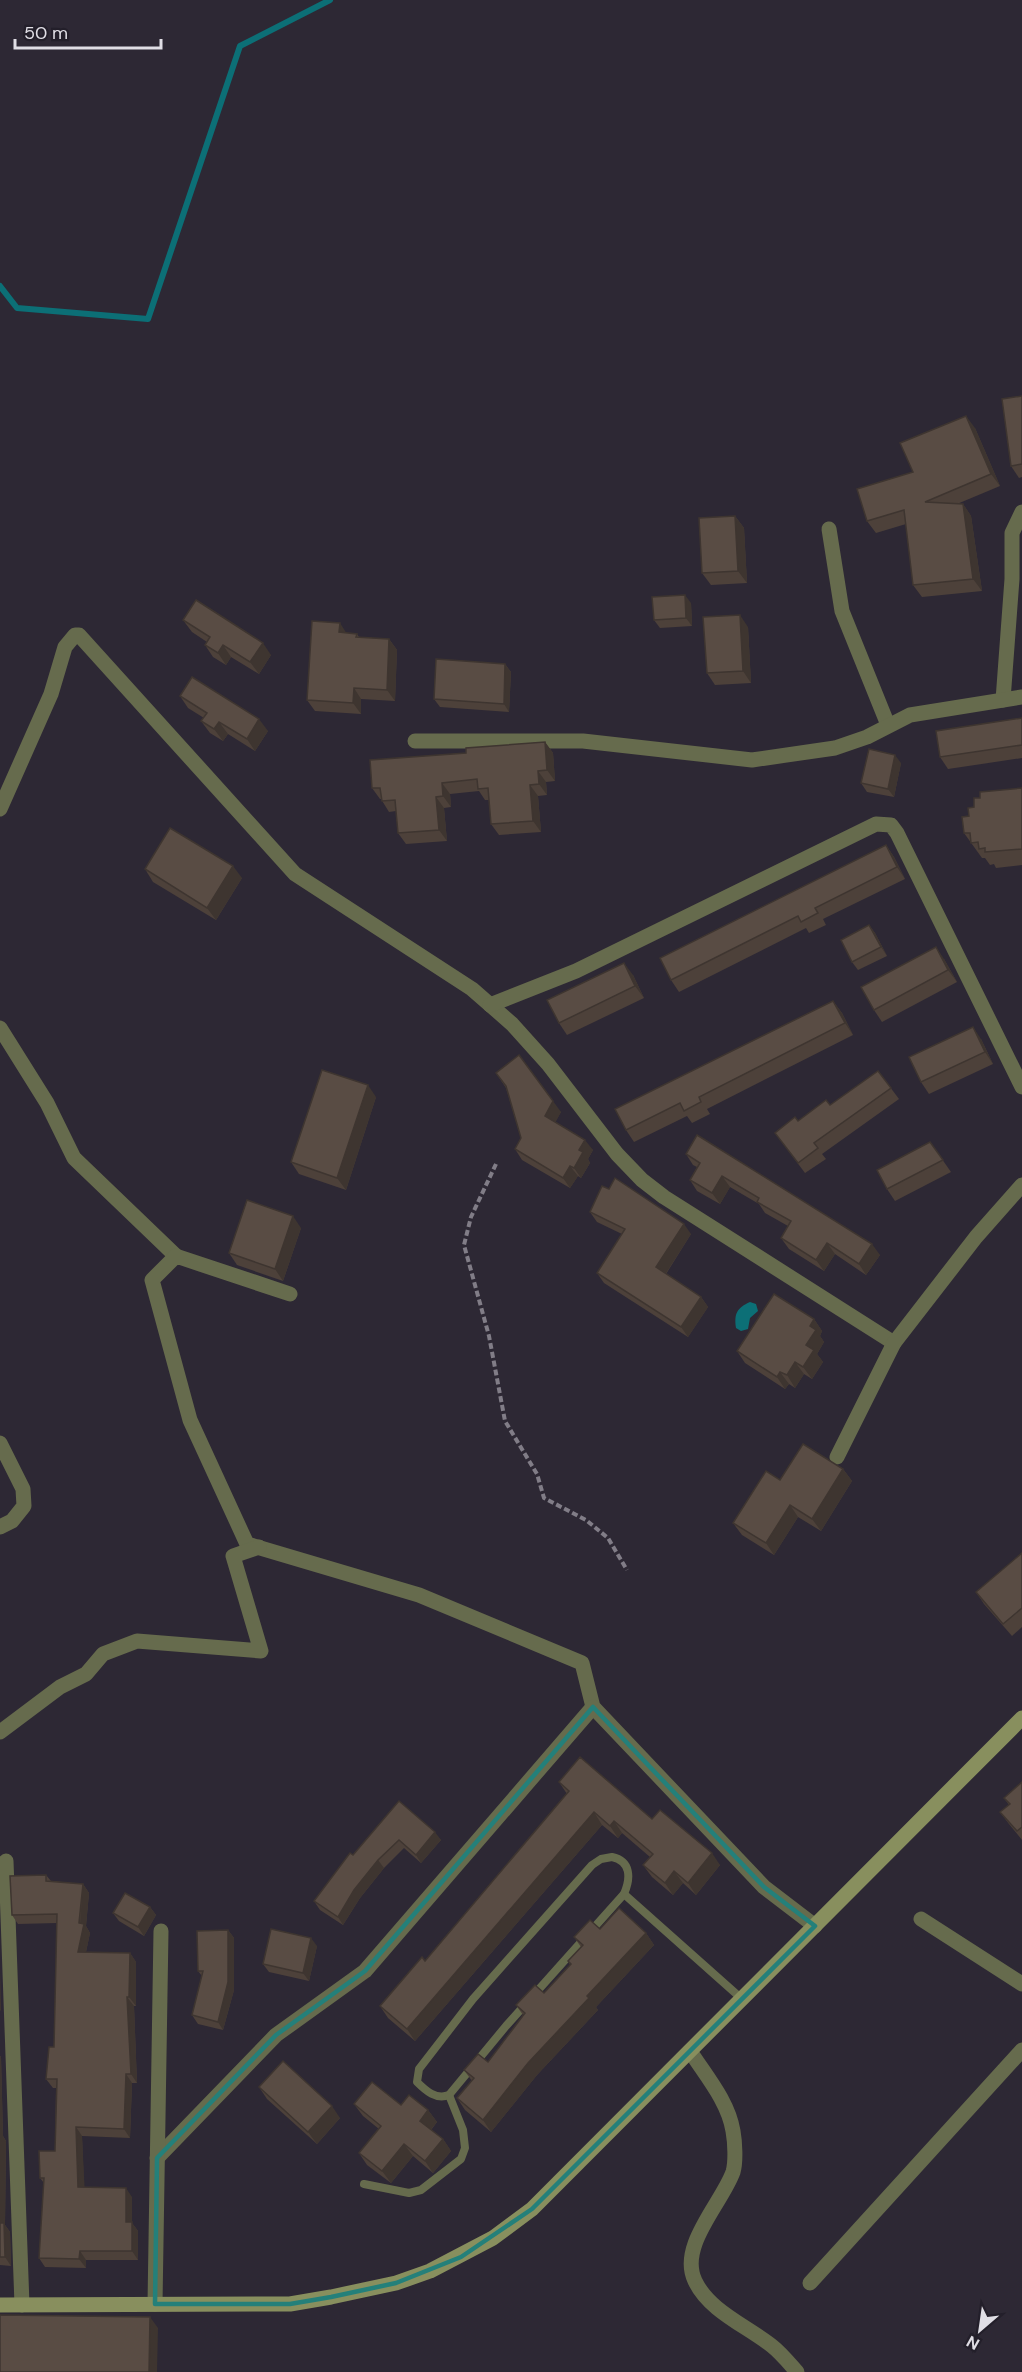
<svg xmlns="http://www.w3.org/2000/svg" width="1022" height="2372" viewBox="0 0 1022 2372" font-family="'DM Sans',sans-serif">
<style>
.water{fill:#0c6f76}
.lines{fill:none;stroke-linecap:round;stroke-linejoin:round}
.stream{stroke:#0c6f76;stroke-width:6}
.path{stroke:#817d87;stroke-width:4;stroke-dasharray:6 3;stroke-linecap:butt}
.lane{stroke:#666b4d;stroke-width:8}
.street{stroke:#666b4d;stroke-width:15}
.secondary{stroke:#888f5e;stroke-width:15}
.wall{fill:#4d413a}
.shaded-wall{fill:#3e3530}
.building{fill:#594c44;stroke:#3e3530;stroke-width:1.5}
.marked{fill:none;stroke:#24807a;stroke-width:4.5;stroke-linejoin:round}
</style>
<rect width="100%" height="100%" fill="#2d2834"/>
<path class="water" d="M 750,1302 L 756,1304 L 758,1311 L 750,1318 L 748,1329 L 741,1331 L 736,1328 C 734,1313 737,1308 750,1302 Z"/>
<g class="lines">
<path class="stream" d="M 0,286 L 17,308 L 148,319 L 240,46 L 330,0"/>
<path class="path" d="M 496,1164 L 471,1217 L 464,1245 L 489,1336 L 505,1421 L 537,1474 L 544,1498 L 586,1520 L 608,1538 L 627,1570"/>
<g class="lane">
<path d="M 612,1857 C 631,1861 631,1878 624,1894 L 506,2026 L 449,2095 C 436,2100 426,2091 417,2082 L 419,2069 L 473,1999 L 592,1865 L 601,1859 Z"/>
<path d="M 624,1894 L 742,1999"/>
<path d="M 364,2184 L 409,2193 L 421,2190 L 461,2159 L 465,2148 L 463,2130 L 449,2095"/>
</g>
<g class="street">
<path d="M 829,529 L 842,611 L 888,725"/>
<path d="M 1003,700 L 1012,579 L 1012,533 L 1022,512"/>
<path d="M 415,741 L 583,741 L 752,760 L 835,748 L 867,737 L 910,715 L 1022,697"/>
<path d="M 0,809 L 51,694 L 65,647 L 75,635 L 79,635 L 295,874 L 472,989 L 512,1024 L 548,1064 L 617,1154 L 642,1180 L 664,1197 L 894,1343"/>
<path d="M 490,1005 L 576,971 L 876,824 L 891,825 L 897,833 L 1022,1087"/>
<path d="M 0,1028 L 47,1103 L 74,1158 L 176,1256"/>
<path d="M 290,1294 L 176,1256 L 152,1280 L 190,1420 L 247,1544 L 419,1595 L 582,1663 L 593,1707 L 764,1887 L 815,1926"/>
<path d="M 0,1443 L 23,1489 L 24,1506 L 12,1521 L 0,1527"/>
<path d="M 837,1457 L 894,1343 L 976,1237 L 1022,1185"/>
<path d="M 0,1732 L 60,1687 L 86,1674 L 103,1654 L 137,1641 L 261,1651 L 233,1556 L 259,1547"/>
<path d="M 6,1861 L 22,2305"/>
<path d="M 921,1919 L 1022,1984"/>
<path d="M 690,2051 C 706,2076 728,2101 733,2131 C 735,2142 736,2162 733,2172 C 722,2203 678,2246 695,2281 C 709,2311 747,2326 772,2346 C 781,2353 789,2363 797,2372"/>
<path d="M 157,2158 L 276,2035 L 365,1971 L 593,1707"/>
<path d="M 810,2283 L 1022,2050"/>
<path d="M 155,2304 L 161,1931"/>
</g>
<path class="secondary" d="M 0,2305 L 290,2304 L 331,2297 L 396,2283 L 430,2271 L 493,2238 L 532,2209 L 1022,1718"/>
</g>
<g class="wall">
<path d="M 1022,396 L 1022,477 L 1019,478 L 1011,466 Z"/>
<path d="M 975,428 L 1000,486 L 957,504 L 963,504 L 971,516 L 982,591 L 922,597 L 913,585 L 906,524 L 876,533 L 867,521 L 913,472 Z"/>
<path d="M 735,516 L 744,528 L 747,583 L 711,585 L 702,573 Z"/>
<path d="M 691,603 L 692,626 L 660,628 L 654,620 Z"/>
<path d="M 183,620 L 271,655 L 259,674 L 231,657 L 226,665 L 213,657 L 205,645 L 207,642 L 192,632 Z"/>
<path d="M 748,627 L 751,683 L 715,685 L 707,673 Z"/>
<path d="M 347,633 L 357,634 L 359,637 L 389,639 L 397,650 L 395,701 L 361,699 L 361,714 L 315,711 L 307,700 Z"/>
<path d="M 505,664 L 511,672 L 509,712 L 440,707 L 434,699 Z"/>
<path d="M 180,696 L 268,731 L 255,751 L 228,734 L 223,741 L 210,733 L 201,721 L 204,718 L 188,708 Z"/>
<path d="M 1022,718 L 1022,758 L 948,769 L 940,757 Z"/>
<path d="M 545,742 L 553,753 L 555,781 L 546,782 L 547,795 L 538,796 L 541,832 L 499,835 L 491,824 L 489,800 L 485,800 L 479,791 L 450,794 L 451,807 L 444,808 L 447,841 L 406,844 L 398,833 L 396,811 L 389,812 L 381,799 L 380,799 L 372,788 L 466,753 Z"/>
<path d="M 901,763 L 894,797 L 867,792 L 861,783 Z"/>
<path d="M 1022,788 L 1022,865 L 996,868 L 994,864 L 990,865 L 985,858 L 982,858 L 964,833 L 969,816 L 980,798 Z"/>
<path d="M 886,845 L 894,857 L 905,879 L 823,919 L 826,925 L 809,933 L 806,928 L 679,992 L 671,980 Z"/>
<path d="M 145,869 L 242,878 L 216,920 L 153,882 Z"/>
<path d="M 869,925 L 875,933 L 887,956 L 858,970 L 852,962 Z"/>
<path d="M 944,959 L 957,982 L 882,1022 L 874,1010 Z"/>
<path d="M 633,975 L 644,998 L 567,1035 L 559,1023 Z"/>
<path d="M 833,1001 L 842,1013 L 853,1035 L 707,1109 L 710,1114 L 692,1123 L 687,1116 L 634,1142 L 626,1130 Z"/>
<path d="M 981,1039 L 993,1064 L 929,1094 L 921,1082 Z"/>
<path d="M 878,1071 L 899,1099 L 822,1154 L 826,1159 L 805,1173 L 775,1133 L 830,1105 Z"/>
<path d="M 496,1073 L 561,1112 L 555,1122 L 593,1150 L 588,1159 L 590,1163 L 581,1178 L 578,1176 L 570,1188 L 522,1160 L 515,1149 L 521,1138 L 506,1088 Z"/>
<path d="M 376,1097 L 346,1190 L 299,1174 L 291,1162 Z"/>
<path d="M 930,1142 L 951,1172 L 895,1201 L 887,1189 Z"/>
<path d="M 686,1154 L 880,1255 L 866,1275 L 835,1254 L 824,1271 L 789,1249 L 781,1238 L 788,1226 L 765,1213 L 759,1204 L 730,1187 L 720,1204 L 697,1191 L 690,1180 L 697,1167 L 693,1165 Z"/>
<path d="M 590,1212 L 691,1234 L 666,1274 L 701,1297 L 708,1307 L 688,1337 L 604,1283 L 597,1273 L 622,1234 L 597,1222 Z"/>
<path d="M 301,1228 L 283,1281 L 237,1265 L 229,1253 Z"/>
<path d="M 814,1319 L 822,1331 L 820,1336 L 824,1342 L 817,1354 L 823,1362 L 812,1379 L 804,1374 L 795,1388 L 789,1384 L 785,1389 L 745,1363 L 737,1351 Z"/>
<path d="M 843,1469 L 852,1481 L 821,1531 L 798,1517 L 774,1555 L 742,1535 L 733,1523 L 780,1480 Z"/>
<path d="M 1022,1553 L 1022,1627 L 1012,1636 L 984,1604 L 976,1592 Z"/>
<path d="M 559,1782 L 652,1819 L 720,1865 L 696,1895 L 683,1883 L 673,1895 L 652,1877 L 643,1865 L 650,1857 L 622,1833 L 618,1838 L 602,1825 L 415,2041 L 388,2018 L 380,2006 L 425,1961 L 567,1794 Z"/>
<path d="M 1022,1782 L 1022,1840 L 1009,1824 L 1000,1812 L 1009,1805 L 1004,1798 Z"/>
<path d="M 399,1801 L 441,1840 L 421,1863 L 404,1848 L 384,1868 L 360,1898 L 343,1925 L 320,1910 L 314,1901 Z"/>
<path d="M 46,1875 L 51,1881 L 83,1884 L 89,1893 L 86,1926 L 90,1933 L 86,1952 L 130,1953 L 136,1962 L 136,2006 L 134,2006 L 137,2083 L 132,2083 L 130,2138 L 82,2136 L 84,2187 L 132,2197 L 132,2223 L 138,2231 L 138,2260 L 86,2260 L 86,2268 L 45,2267 L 39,2258 L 44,2183 L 40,2178 L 55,2151 L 56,2088 L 53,2088 L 46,2079 L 54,2047 L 57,1923 L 18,1924 L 12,1915 Z"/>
<path d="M 150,1907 L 156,1915 L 144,1936 L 119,1921 L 113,1913 Z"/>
<path d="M 600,1929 L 646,1933 L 654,1945 L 596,2007 L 598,2010 L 537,2075 L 491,2132 L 465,2110 L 457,2098 L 472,2081 L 464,2070 L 488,2062 L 523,2015 L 516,2005 L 544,1993 L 570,1965 L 568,1961 L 581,1947 L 574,1937 Z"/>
<path d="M 228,1930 L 234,1938 L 234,1990 L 223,2030 L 198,2024 L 192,2015 L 202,1976 L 198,1971 Z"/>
<path d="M 317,1946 L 309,1981 L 269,1972 L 263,1964 Z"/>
<path d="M 0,2056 L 1,2057 L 3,2136 L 6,2141 L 5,2225 L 10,2232 L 11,2266 L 0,2265 Z"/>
<path d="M 259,2087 L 340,2118 L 317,2144 L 267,2099 Z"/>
<path d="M 354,2104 L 401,2105 L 428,2110 L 437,2122 L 431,2130 L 443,2139 L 451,2151 L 433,2173 L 413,2156 L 391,2183 L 367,2165 L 359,2153 L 379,2129 L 363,2116 Z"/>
</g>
<g class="shaded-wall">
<path d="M 966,416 L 975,428 L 1000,486 L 991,474 Z"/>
<path d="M 963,504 L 971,516 L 982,591 L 973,579 Z"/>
<path d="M 735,516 L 744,528 L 747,583 L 738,571 Z"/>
<path d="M 685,595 L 691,603 L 692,626 L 686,618 Z"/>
<path d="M 740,615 L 748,627 L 751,683 L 743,671 Z"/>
<path d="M 340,623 L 347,634 L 339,632 Z"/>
<path d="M 389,639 L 397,650 L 395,701 L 387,690 Z"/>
<path d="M 263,643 L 271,655 L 259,674 L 250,662 Z"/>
<path d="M 223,645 L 231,657 L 226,665 L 218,653 Z"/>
<path d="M 505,664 L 511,672 L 509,712 L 504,704 Z"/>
<path d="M 354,688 L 361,699 L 361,714 L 353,703 Z"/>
<path d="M 259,719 L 268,731 L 255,751 L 247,739 Z"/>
<path d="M 219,722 L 228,734 L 223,741 L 214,729 Z"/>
<path d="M 545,742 L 553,753 L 555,781 L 547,770 Z"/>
<path d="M 895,755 L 901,763 L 894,797 L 888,789 Z"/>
<path d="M 538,771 L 546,782 L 547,795 L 539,784 Z"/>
<path d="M 442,783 L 450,794 L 451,807 L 443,796 Z"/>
<path d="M 530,785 L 538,796 L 541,832 L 533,821 Z"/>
<path d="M 436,797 L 444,808 L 447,841 L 439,830 Z"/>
<path d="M 886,845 L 894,857 L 905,879 L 897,867 Z"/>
<path d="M 233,866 L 242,878 L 216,920 L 207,908 Z"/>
<path d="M 869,925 L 875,933 L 887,956 L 881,947 Z"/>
<path d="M 936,947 L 944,959 L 957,982 L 948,970 Z"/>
<path d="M 624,963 L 633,975 L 644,998 L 635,986 Z"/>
<path d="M 833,1001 L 842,1013 L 853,1035 L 845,1023 Z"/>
<path d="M 973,1027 L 981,1039 L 993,1064 L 985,1052 Z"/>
<path d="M 368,1085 L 376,1097 L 346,1190 L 337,1178 Z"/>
<path d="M 553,1101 L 561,1112 L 553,1127 L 545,1116 Z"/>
<path d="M 585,1140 L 593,1150 L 588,1159 L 590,1163 L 581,1178 L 574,1168 L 579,1150 Z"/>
<path d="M 570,1166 L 578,1176 L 570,1188 L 563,1178 Z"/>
<path d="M 722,1176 L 730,1187 L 720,1204 L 712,1193 Z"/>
<path d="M 293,1216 L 301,1228 L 283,1281 L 275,1269 Z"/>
<path d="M 684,1224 L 691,1234 L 663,1278 L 656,1267 Z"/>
<path d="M 827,1243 L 835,1254 L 824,1271 L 816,1260 Z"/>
<path d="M 872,1244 L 880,1255 L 866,1275 L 859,1264 Z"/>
<path d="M 701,1297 L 708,1307 L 688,1337 L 681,1327 Z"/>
<path d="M 814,1319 L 822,1331 L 820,1336 L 824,1342 L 817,1354 L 823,1362 L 812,1379 L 803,1367 L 810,1326 Z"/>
<path d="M 795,1362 L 804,1374 L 795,1388 L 787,1375 Z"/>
<path d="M 780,1372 L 789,1384 L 785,1389 L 777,1377 Z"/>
<path d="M 843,1469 L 852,1481 L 821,1531 L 812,1519 Z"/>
<path d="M 790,1505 L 798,1517 L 774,1555 L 766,1543 Z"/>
<path d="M 594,1812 L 602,1825 L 415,2041 L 407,2029 Z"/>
<path d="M 614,1821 L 622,1833 L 618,1838 L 610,1826 Z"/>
<path d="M 435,1832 L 441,1840 L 421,1863 L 416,1855 Z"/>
<path d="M 712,1853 L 720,1865 L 696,1895 L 688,1883 Z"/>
<path d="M 378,1860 L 384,1868 L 360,1898 L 343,1925 L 338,1917 L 354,1890 Z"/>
<path d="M 674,1871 L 683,1883 L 673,1895 L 665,1883 Z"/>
<path d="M 83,1884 L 89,1893 L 86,1926 L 90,1933 L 84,1961 L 78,1952 Z"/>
<path d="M 150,1907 L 156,1915 L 144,1936 L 138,1927 Z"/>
<path d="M 228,1930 L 234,1938 L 234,1990 L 223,2030 L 218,2022 Z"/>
<path d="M 646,1933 L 654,1945 L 596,2007 L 598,2010 L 537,2075 L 491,2132 L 483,2120 L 528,2063 L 587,1996 Z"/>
<path d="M 311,1938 L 317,1946 L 309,1981 L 303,1973 Z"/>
<path d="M 130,1953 L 136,1962 L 136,2006 L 129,1997 Z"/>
<path d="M 0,1966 L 1,2011 L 0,2010 Z"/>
<path d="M 127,1997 L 134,2006 L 137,2083 L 131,2074 Z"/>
<path d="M 0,2056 L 1,2057 L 3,2136 L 6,2141 L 5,2225 L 10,2232 L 11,2266 L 5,2257 L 0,2224 Z"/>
<path d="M 126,2074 L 132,2083 L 130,2138 L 124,2129 Z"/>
<path d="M 332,2106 L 340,2118 L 317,2144 L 308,2132 Z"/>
<path d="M 428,2110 L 437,2122 L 428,2133 L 420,2121 Z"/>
<path d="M 76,2127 L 82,2136 L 85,2196 L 78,2187 Z"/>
<path d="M 443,2139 L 451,2151 L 433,2173 L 425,2161 Z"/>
<path d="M 404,2144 L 413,2156 L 391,2183 L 382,2171 Z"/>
<path d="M 126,2188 L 132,2197 L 132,2223 L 138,2231 L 138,2260 L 132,2251 L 126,2222 Z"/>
<path d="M 80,2251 L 86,2260 L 86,2268 L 79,2259 Z"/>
<path d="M 150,2317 L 158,2328 L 157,2372 L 149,2372 Z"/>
</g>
<g class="building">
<path d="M 1022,396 L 1022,464 L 1011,466 L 1002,399 Z"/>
<path d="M 966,416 L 991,474 L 925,502 L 963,504 L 973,579 L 913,585 L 904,510 L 867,521 L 857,489 L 913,472 L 900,443 Z"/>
<path d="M 735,516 L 738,571 L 702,573 L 699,518 Z"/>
<path d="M 685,595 L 686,618 L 654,620 L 652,597 Z"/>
<path d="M 196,600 L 263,643 L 250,662 L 223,645 L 218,653 L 205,645 L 210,637 L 183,620 Z"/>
<path d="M 740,615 L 743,671 L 707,673 L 703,617 Z"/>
<path d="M 312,621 L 340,623 L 339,632 L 357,634 L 356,637 L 389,639 L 387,690 L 354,688 L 353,703 L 307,700 Z"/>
<path d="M 436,659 L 505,664 L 504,704 L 434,699 Z"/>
<path d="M 192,677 L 259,719 L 247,739 L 219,722 L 214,729 L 201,721 L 207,713 L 180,696 Z"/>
<path d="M 1022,718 L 1022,745 L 940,757 L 936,731 Z"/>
<path d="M 545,742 L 547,770 L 538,771 L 539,784 L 530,785 L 533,821 L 491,824 L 488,788 L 478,789 L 477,779 L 442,783 L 443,796 L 436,797 L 439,830 L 398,833 L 395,800 L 382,801 L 380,788 L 372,788 L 370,760 L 466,753 L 466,748 Z"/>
<path d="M 869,749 L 895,755 L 888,789 L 861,783 Z"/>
<path d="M 1022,788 L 1022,849 L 985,852 L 985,848 L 979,849 L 978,842 L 971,843 L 970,833 L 964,833 L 962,817 L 969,816 L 968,808 L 974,807 L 974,798 L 980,798 L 980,792 Z"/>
<path d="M 170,828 L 233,866 L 207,908 L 145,869 Z"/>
<path d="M 886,845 L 897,867 L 815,908 L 818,913 L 801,922 L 798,916 L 671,980 L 660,958 Z"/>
<path d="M 869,925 L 881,947 L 852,962 L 841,940 Z"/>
<path d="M 936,947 L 948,970 L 874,1010 L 861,987 Z"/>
<path d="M 624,963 L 635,986 L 559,1023 L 547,1000 Z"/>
<path d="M 833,1001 L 845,1023 L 699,1097 L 701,1102 L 684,1111 L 680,1103 L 626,1130 L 615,1109 Z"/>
<path d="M 973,1027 L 985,1052 L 921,1082 L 909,1057 Z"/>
<path d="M 519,1055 L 553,1101 L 545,1116 L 585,1140 L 579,1150 L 583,1152 L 574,1168 L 570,1166 L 563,1178 L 515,1149 L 521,1138 L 506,1086 L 496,1073 Z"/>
<path d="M 322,1070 L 368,1085 L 337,1178 L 291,1162 Z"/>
<path d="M 878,1071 L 891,1088 L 814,1143 L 818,1148 L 798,1163 L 775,1133 L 795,1117 L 798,1121 L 826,1100 L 830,1105 Z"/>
<path d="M 697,1135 L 872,1244 L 859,1264 L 827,1243 L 816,1260 L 781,1238 L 791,1221 L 757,1202 L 759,1198 L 722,1176 L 712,1193 L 690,1180 L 700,1163 L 686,1154 Z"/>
<path d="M 930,1142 L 943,1160 L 887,1189 L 877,1170 Z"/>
<path d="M 615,1178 L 684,1224 L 656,1267 L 701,1297 L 681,1327 L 597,1273 L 625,1229 L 590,1212 L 602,1186 L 609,1189 Z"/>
<path d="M 247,1200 L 293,1216 L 275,1269 L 229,1253 Z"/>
<path d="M 774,1294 L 814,1319 L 810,1326 L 816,1330 L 806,1345 L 814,1350 L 803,1367 L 795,1362 L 787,1375 L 780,1372 L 777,1377 L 737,1351 Z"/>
<path d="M 803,1444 L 843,1469 L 812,1519 L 790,1505 L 766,1543 L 733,1523 L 766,1471 L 780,1480 Z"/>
<path d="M 1022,1553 L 1022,1608 L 1003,1624 L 976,1592 Z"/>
<path d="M 580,1757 L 652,1819 L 660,1810 L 712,1853 L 688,1883 L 674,1871 L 665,1883 L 643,1865 L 653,1854 L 614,1821 L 610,1826 L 594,1812 L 407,2029 L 380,2006 L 422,1957 L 425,1961 L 569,1791 L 559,1782 Z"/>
<path d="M 1022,1782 L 1022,1827 L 1017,1831 L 1000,1812 L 1010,1804 L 1004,1798 Z"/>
<path d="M 399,1801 L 435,1832 L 416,1855 L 399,1840 L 378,1860 L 354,1890 L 338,1917 L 314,1901 L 350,1853 L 353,1855 Z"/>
<path d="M 46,1875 L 46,1881 L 83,1884 L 79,1923 L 84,1924 L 78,1952 L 130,1953 L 129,1997 L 127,1997 L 131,2074 L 126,2074 L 124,2129 L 76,2127 L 78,2187 L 126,2188 L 126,2222 L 132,2222 L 132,2251 L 80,2251 L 79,2259 L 39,2258 L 44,2178 L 40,2178 L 39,2151 L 55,2151 L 57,2079 L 46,2079 L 49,2047 L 54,2047 L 57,1914 L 12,1915 L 10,1876 Z"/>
<path d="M 125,1893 L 150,1907 L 138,1927 L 113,1913 Z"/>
<path d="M 619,1908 L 646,1933 L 587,1996 L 589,1998 L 528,2063 L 483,2120 L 457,2098 L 474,2078 L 464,2070 L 478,2054 L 488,2062 L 525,2013 L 516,2005 L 535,1985 L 544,1993 L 571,1964 L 568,1961 L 583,1945 L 574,1937 L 590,1920 L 600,1929 Z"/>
<path d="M 271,1929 L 311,1938 L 303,1973 L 263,1964 Z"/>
<path d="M 228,1930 L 228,1982 L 218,2022 L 192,2015 L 203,1971 L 198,1971 L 197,1931 Z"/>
<path d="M 283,2061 L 332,2106 L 308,2132 L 259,2087 Z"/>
<path d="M 372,2082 L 401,2105 L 409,2095 L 428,2110 L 420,2121 L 443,2139 L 425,2161 L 404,2144 L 382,2171 L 359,2153 L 381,2126 L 354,2104 Z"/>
<path d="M 0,2223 L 4,2223 L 5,2257 L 0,2257 Z"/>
<path d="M 0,2315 L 150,2317 L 149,2372 L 0,2372 Z"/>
</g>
<path class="marked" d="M 593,1707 L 764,1887 L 815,1926 L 532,2209 L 461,2257 L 396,2283 L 331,2297 L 290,2304 L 155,2304 L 157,2158 L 276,2035 L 365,1971 Z"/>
<g transform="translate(980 2330) rotate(209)" stroke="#231f2a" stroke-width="4.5" paint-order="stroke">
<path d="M0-4.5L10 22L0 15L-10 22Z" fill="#e0dee5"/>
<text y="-9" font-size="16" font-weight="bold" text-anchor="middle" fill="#e0dee5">N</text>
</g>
<path d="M15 39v9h146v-9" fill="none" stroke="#e0dee5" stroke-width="3"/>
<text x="24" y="39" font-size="18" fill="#e0dee5" stroke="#231f2a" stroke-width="4.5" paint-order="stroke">50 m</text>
</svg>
